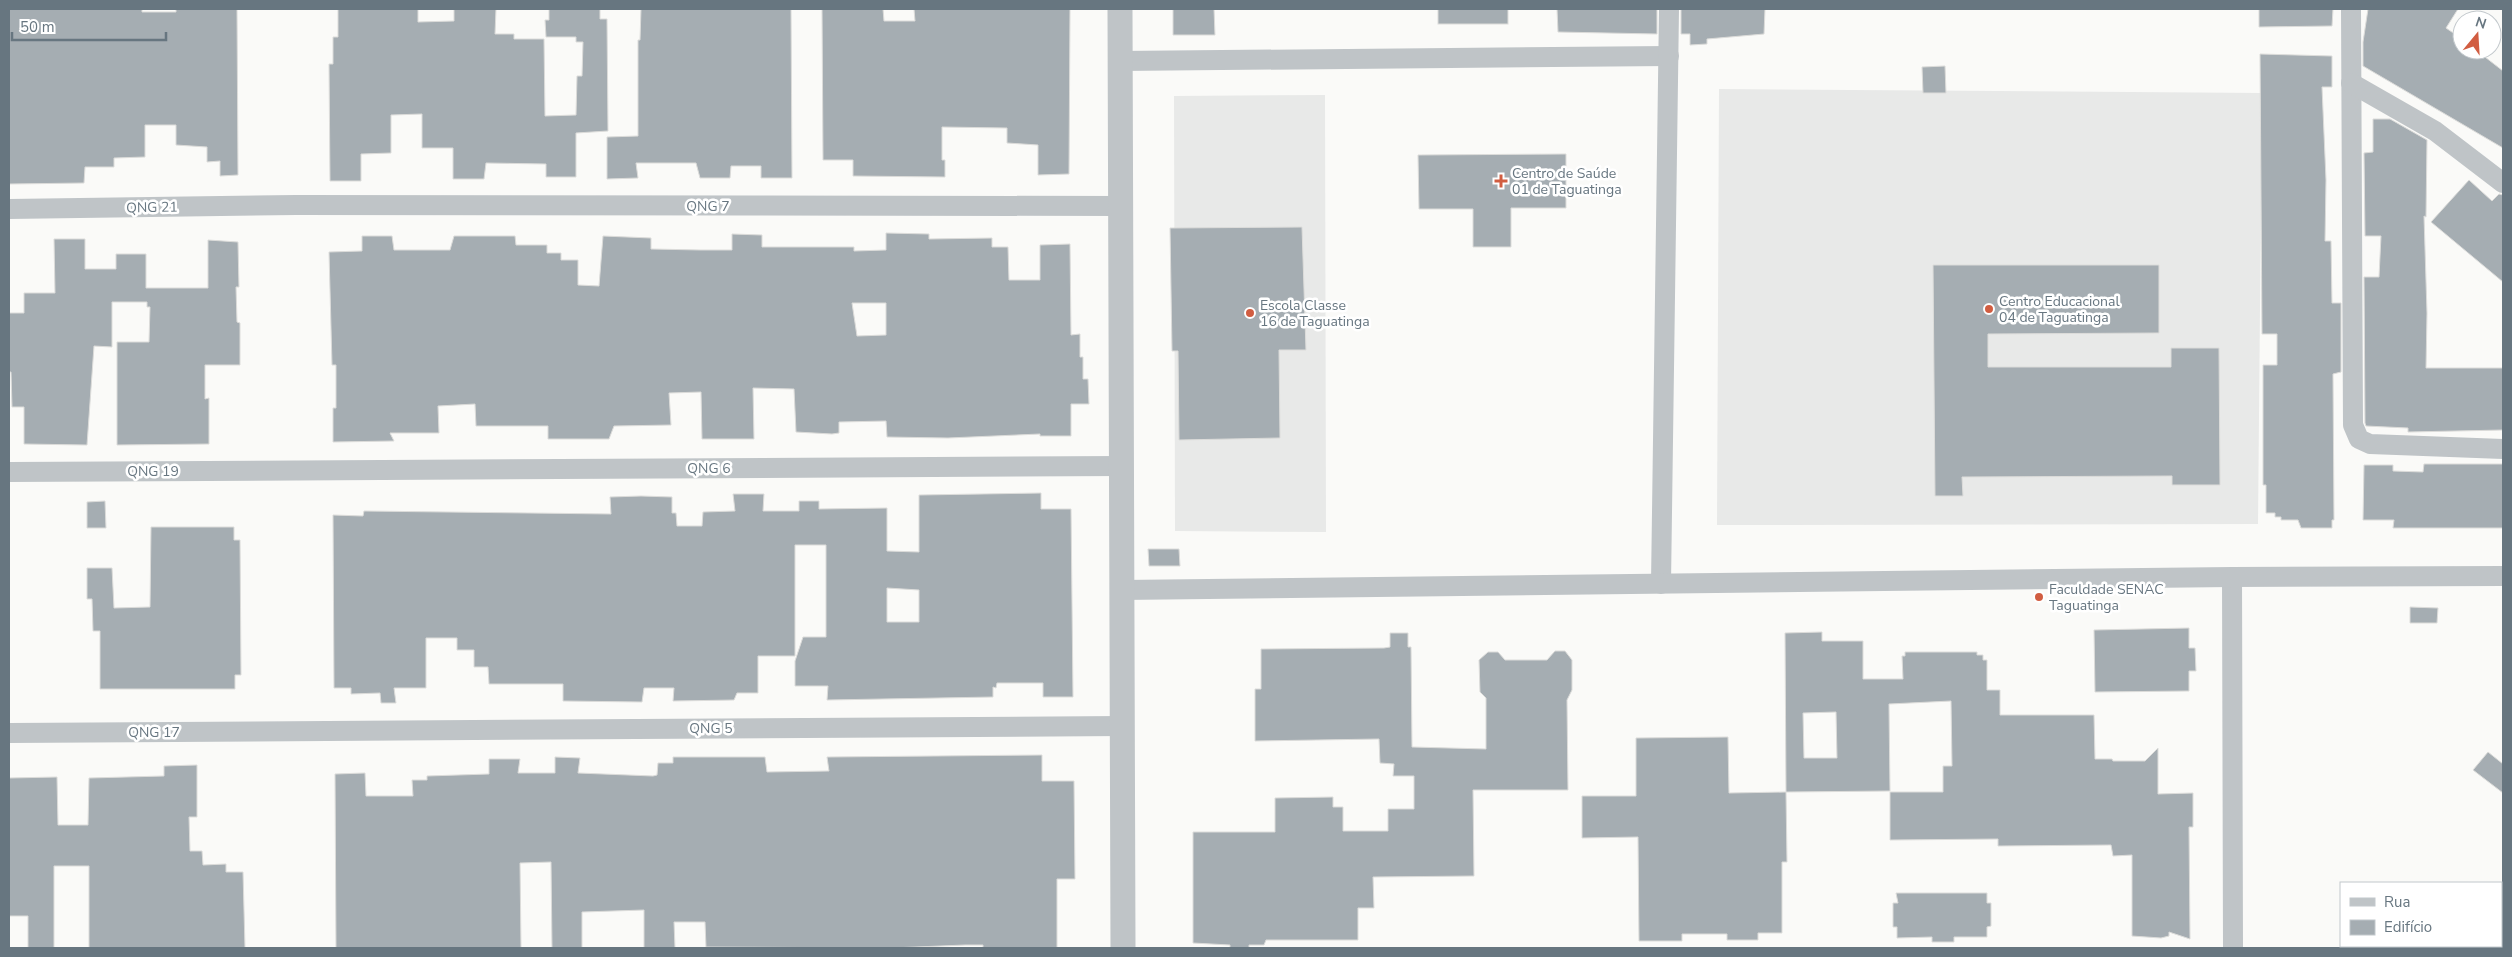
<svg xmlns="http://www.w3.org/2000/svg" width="2512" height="957" viewBox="0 0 2512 957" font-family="'Nunito Sans',sans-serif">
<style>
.built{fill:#e8e9e8}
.building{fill:#a5adb2;stroke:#dcdcda;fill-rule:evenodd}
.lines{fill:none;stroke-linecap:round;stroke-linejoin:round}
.minor{stroke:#bfc4c7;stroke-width:20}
.tertiary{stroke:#bfc4c7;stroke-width:25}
.poi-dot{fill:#d15d41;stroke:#fff;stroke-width:2}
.labels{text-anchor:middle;stroke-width:5;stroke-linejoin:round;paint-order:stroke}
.poi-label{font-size:14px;fill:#677680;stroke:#fff;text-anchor:start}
.street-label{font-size:14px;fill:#677680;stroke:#fff}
</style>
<rect width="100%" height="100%" fill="#fafaf8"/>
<g class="built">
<path d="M 1719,89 L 2262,93 L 2258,524 L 1717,525 Z"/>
<path d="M 1325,95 L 1326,532 L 1175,531 L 1174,96 Z"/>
</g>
<g class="building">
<path d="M 9,9 L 142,9 L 142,12 L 176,12 L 176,9 L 237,9 L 238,175 L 220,176 L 220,161 L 207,162 L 207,147 L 176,145 L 176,125 L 145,125 L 145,157 L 114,158 L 114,167 L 85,167 L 84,183 L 9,184 Z"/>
<path d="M 338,9 L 418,9 L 418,22 L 454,21 L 454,9 L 496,9 L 495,34 L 514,34 L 514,39 L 544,39 L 545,116 L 576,115 L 577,76 L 582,76 L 583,42 L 576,42 L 576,37 L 546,37 L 545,20 L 549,20 L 549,9 L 600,9 L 600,19 L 607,19 L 608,131 L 576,133 L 576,177 L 546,177 L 546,164 L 486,163 L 484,179 L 453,179 L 453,148 L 422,148 L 422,114 L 391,115 L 391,153 L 361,154 L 361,181 L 330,181 L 329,64 L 333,64 L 333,37 L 338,37 Z"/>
<path d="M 641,9 L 791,9 L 792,178 L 761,178 L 761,166 L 731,166 L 730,178 L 700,178 L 696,163 L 636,163 L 638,178 L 607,179 L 607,137 L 638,136 L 638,40 L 640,40 Z"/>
<path d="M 822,9 L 883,9 L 884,21 L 915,21 L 914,9 L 1070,9 L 1069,174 L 1038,175 L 1038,145 L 1007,143 L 1007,128 L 942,127 L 942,160 L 945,160 L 945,177 L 853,176 L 853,160 L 823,160 Z"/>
<path d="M 1173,9 L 1214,9 L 1215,35 L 1173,35 Z"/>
<rect x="1438" y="9" width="70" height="15"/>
<path d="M 1557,9 L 1657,9 L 1657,34 L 1558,32 Z"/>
<path d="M 1681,9 L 1765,9 L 1764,34 L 1707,39 L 1707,44 L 1690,45 L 1690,34 L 1681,34 Z"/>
<path d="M 2259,9 L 2333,9 L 2332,26 L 2259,27 Z"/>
<path d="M 2368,9 L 2458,9 L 2446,28 L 2462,39 L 2462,50 L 2476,50 L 2503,71 L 2503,148 L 2363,66 L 2363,42 Z"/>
<path d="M 2260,54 L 2332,56 L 2332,87 L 2322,87 L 2326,180 L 2325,241 L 2331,241 L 2332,303 L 2341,303 L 2341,372 L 2333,374 L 2334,520 L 2332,520 L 2332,528 L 2301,528 L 2298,520 L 2281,520 L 2281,517 L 2275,517 L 2275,513 L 2266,513 L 2266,485 L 2263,485 L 2263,365 L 2277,365 L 2277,334 L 2262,334 Z"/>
<path d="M 1945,66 L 1946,93 L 1923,93 L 1922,67 Z"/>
<path d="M 2373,119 L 2390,119 L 2427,140 L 2426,217 L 2424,216 L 2427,313 L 2426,368 L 2503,368 L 2503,430 L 2408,432 L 2408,428 L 2366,426 L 2365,423 L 2364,277 L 2379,277 L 2381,236 L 2365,236 L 2364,153 L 2373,152 Z"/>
<path d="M 1566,154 L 1566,208 L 1511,208 L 1511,247 L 1473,247 L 1473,209 L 1419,209 L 1418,155 Z"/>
<path d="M 2469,180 L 2492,201 L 2499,194 L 2503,195 L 2503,282 L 2431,222 Z"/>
<path d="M 1302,227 L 1306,350 L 1279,350 L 1280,438 L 1179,440 L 1178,351 L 1172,351 L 1170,228 Z"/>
<path d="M 886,233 L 929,234 L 929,239 L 992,238 L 992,247 L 1008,247 L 1009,280 L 1040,280 L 1040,245 L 1070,244 L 1071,335 L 1080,334 L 1080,357 L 1083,357 L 1083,379 L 1088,379 L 1089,404 L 1071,404 L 1071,436 L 1040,436 L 1040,434 L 948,438 L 887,437 L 886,421 L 839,422 L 839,433 L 832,434 L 796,432 L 794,389 L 753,388 L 754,439 L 702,439 L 701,392 L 669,393 L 671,425 L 614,426 L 609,439 L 548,439 L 548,426 L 476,426 L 475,404 L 438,406 L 439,433 L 390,433 L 394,441 L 333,442 L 333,408 L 336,408 L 336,365 L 332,365 L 329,252 L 362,251 L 362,236 L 392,236 L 394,250 L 450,250 L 454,236 L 515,236 L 516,245 L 547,245 L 547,253 L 561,253 L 561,260 L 578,260 L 578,285 L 599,286 L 603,236 L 651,238 L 651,249 L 700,250 L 732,250 L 732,234 L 762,235 L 762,247 L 854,247 L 854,251 L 886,250 ZM 852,303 L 886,303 L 886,335 L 857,336 Z"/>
<path d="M 54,239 L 85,239 L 85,269 L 116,269 L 116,254 L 146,254 L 146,288 L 208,288 L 208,240 L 238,242 L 239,287 L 236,287 L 237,322 L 240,323 L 240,365 L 205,365 L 205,399 L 209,398 L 209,444 L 117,445 L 117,342 L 149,342 L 150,307 L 147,307 L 147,302 L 112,302 L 112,347 L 94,346 L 87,445 L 24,444 L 24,407 L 12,407 L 11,372 L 9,372 L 9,313 L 24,313 L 24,293 L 55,293 Z"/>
<path d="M 1933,265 L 2159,265 L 2159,333 L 1988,334 L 1988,367 L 2171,367 L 2171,348 L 2219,348 L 2220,485 L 2172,485 L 2172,476 L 1962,477 L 1963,496 L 1935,496 Z"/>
<path d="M 2424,464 L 2503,464 L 2503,528 L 2393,528 L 2394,520 L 2363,520 L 2364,465 L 2393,465 L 2393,471 L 2423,472 Z"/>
<path d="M 1041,493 L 1041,509 L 1071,509 L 1073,697 L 1043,697 L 1043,683 L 997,683 L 996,688 L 993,687 L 993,697 L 827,700 L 828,686 L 795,686 L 795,661 L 803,637 L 826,637 L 826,545 L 795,545 L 795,656 L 758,656 L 758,693 L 737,693 L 734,700 L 673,701 L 674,688 L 644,688 L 642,702 L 563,701 L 563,684 L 489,684 L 488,667 L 474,667 L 474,650 L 457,650 L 457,638 L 426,638 L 426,688 L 394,688 L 396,703 L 381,703 L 380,693 L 351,694 L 351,688 L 334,688 L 333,515 L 363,516 L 364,511 L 611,514 L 610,497 L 641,496 L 672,497 L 672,513 L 676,513 L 677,526 L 702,526 L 703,512 L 735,511 L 733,494 L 764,494 L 763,511 L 799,511 L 799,501 L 819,501 L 819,509 L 887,508 L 887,551 L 919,552 L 919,495 ZM 887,588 L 919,590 L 919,622 L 887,622 Z"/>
<path d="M 105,501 L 106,528 L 87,528 L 87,502 Z"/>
<path d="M 151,527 L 234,527 L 234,540 L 240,540 L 241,675 L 235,675 L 235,689 L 100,689 L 100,631 L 93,631 L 92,599 L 87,599 L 87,568 L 112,568 L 114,608 L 150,607 Z"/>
<path d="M 1148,549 L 1179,549 L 1180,566 L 1149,566 Z"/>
<path d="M 2410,607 L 2438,608 L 2437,623 L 2410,623 Z"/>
<path d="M 2189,628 L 2189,648 L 2195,648 L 2196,671 L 2189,671 L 2189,691 L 2095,692 L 2094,630 Z"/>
<path d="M 1822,632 L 1822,641 L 1863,641 L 1863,679 L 1903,679 L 1902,656 L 1905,656 L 1905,652 L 1977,652 L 1977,655 L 1983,655 L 1983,660 L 1987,660 L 1987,690 L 2000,690 L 2000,715 L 2094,715 L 2095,759 L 2112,759 L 2113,761 L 2145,761 L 2158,748 L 2158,794 L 2193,793 L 2193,827 L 2189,827 L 2190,939 L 2169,932 L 2169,936 L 2161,938 L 2132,936 L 2132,855 L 2113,856 L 2111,845 L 1998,846 L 1998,839 L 1890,840 L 1890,792 L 1943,792 L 1943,766 L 1952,766 L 1951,701 L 1889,704 L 1890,791 L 1786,792 L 1785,633 ZM 1836,712 L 1837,758 L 1804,758 L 1803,713 Z"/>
<path d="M 1390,633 L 1408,633 L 1408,647 L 1411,647 L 1412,747 L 1486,749 L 1486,698 L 1480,692 L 1479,660 L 1488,652 L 1498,652 L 1505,660 L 1547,660 L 1555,651 L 1565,651 L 1572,660 L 1572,690 L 1567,700 L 1568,790 L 1473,790 L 1474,876 L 1373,877 L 1374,908 L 1358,908 L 1358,940 L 1266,940 L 1264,945 L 1249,945 L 1249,948 L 1230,948 L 1230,945 L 1193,943 L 1193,832 L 1275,832 L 1275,798 L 1333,797 L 1333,807 L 1343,807 L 1343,831 L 1388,831 L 1388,809 L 1414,809 L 1414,776 L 1393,776 L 1394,764 L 1380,763 L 1379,739 L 1255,741 L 1255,689 L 1261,689 L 1261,649 L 1384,648 L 1390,647 Z"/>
<path d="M 1728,737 L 1729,793 L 1786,792 L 1787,862 L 1782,862 L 1782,933 L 1758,933 L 1758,940 L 1727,940 L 1727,934 L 1682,934 L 1682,941 L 1639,941 L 1638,837 L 1582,838 L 1582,796 L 1636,796 L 1636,738 Z"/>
<path d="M 2488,752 L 2503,764 L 2503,793 L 2473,770 Z"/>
<path d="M 1042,755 L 1042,781 L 1074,781 L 1075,879 L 1057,879 L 1057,948 L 983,948 L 983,945 L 965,945 L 891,948 L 706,947 L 705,922 L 674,922 L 675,948 L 644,948 L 644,910 L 582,912 L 582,948 L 552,948 L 551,862 L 520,863 L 521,948 L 336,948 L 335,774 L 365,773 L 366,796 L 413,796 L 412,780 L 427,780 L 427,776 L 489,774 L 489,759 L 520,759 L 518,773 L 555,773 L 555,757 L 580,758 L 578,773 L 653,776 L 657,775 L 658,763 L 673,763 L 673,757 L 765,757 L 767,772 L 829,771 L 827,757 Z"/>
<path d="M 197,765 L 197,817 L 189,817 L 190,851 L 202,851 L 203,865 L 226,864 L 226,872 L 243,872 L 245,948 L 89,948 L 89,866 L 54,866 L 54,948 L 28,948 L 28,916 L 9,916 L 9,778 L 57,777 L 58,825 L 88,825 L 89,778 L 164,776 L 164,766 Z"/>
<path d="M 1896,893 L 1987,893 L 1987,903 L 1991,903 L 1991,926 L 1987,927 L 1987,937 L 1954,937 L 1954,942 L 1932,942 L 1932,937 L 1897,938 L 1897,927 L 1893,927 L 1893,903 L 1898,903 Z"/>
</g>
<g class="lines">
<g class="minor">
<path d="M 2351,9 L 2353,425 L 2359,439 L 2370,444 L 2503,449"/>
<path d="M 1120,61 L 1669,56"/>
<path d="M 2351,83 L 2435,131 L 2503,183"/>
<path d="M 9,209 L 296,205 L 1121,206"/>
<path d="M 9,472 L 1122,466"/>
<path d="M 2232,577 L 2233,948"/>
<path d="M 1661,584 L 1669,9"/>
<path d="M 1122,590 L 2232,577 L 2503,576"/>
<path d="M 9,733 L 1122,726"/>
</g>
<path class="tertiary" d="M 1120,9 L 1123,948"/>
</g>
<g class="poi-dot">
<path d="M1498.5 173.5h5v5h5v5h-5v5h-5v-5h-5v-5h5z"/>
<circle cx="1989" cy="309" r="5"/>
<circle cx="1250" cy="313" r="5"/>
<circle cx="2039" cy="597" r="5"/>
</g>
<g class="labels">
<g class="poi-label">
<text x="1512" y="178">Centro de Saúde<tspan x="1512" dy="16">01 de Taguatinga</tspan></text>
<text x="1999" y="306">Centro Educacional<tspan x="1999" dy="16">04 de Taguatinga</tspan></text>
<text x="1260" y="310">Escola Classe<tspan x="1260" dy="16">16 de Taguatinga</tspan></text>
<text x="2049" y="594">Faculdade SENAC<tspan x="2049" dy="16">Taguatinga</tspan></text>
</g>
<g class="street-label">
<text x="708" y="211">QNG 7</text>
<text transform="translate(152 207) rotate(-1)" y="5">QNG 21</text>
<text x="709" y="473">QNG 6</text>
<text x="153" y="476">QNG 19</text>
<text x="711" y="733">QNG 5</text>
<text x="154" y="737">QNG 17</text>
</g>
</g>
<rect width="2512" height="957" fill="none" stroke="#677680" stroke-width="20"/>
<rect x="2340" y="882" width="162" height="65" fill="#ffffff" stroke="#c2c8cc"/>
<rect x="2350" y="898" width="25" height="8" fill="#bfc4c7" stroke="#c2c8cc"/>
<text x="2384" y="907" font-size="15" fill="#677680">Rua</text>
<rect x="2350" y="920" width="25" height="15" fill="#a5adb2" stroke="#c2c8cc"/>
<text x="2384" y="932" font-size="15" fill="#677680">Edifício</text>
<g transform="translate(2477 35) rotate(18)"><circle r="24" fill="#ffffff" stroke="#c2c8cc"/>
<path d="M0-4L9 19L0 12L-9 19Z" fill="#d15d41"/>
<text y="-8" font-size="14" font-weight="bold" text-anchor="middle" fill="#677680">N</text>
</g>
<path d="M12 32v8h154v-8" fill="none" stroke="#677680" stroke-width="2.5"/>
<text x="20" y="32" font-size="15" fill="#677680" stroke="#ffffff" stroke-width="4" paint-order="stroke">50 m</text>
</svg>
